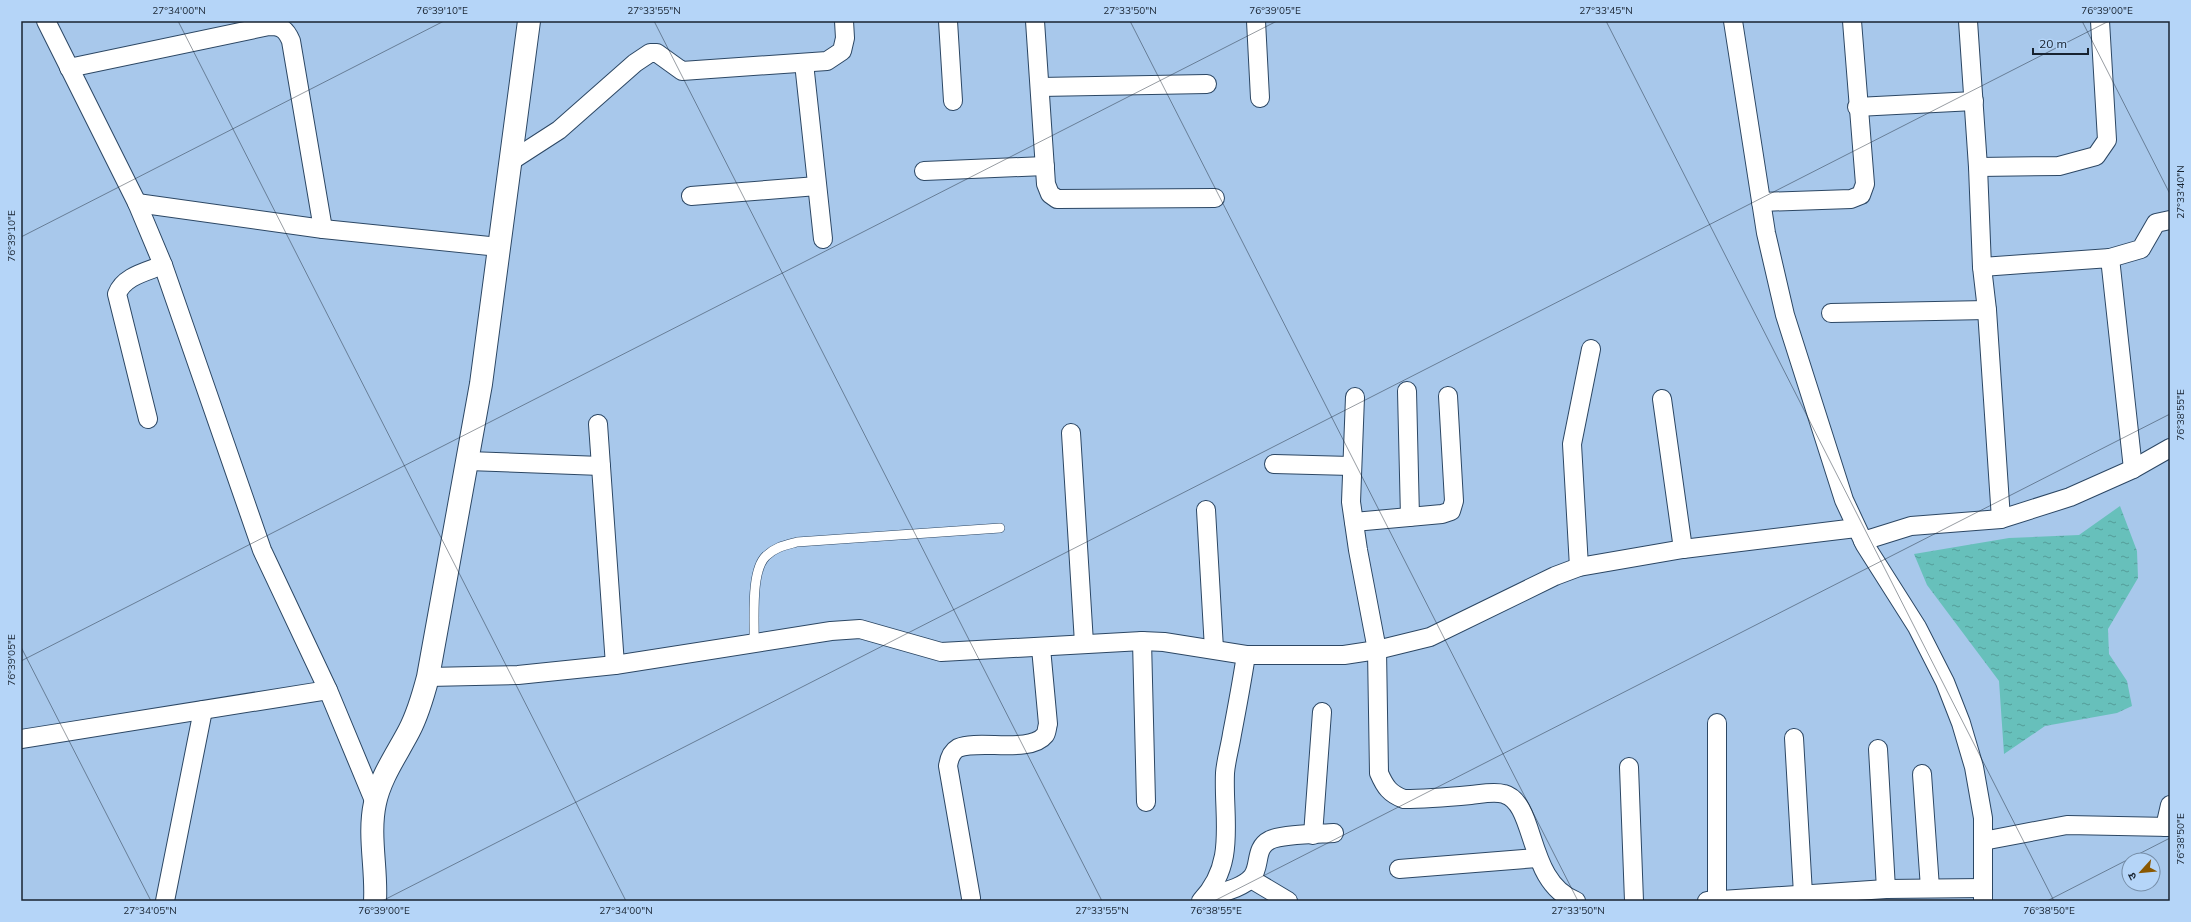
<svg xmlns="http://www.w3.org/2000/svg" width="2191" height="922" viewBox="0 0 2191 922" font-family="Mulish,'Noto Sans Devanagari',sans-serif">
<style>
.water{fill:url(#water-ripples)}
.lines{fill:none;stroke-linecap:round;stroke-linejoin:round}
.lane-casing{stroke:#2c4764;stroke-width:10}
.street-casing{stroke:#2c4764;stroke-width:20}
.secondary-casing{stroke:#2c4764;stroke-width:24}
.lane{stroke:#fff;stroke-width:9}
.street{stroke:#fff;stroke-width:18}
.secondary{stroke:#fff;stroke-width:22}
.ticks{fill:none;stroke:#182330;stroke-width:1;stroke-opacity:0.45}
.neatline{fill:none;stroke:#182330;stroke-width:1.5}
.ticks-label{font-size:10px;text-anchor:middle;fill:#182330}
</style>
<defs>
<pattern id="water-ripples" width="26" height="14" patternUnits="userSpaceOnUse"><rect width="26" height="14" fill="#67c0bb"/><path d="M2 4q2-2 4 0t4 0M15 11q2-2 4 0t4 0" fill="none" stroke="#549c98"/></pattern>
</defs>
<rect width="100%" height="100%" fill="#a8c8eb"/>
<path class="water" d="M 2120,506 L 2137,551 L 2138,578 L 2108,629 L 2109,654 L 2127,681 L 2132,706 L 2117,713 L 2045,726 L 2004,754 L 1999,681 L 1927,585 L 1914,554 L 2009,538 L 2079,535 Z"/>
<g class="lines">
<defs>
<path id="lane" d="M 754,643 C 755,622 750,571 766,556 C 775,547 786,545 797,542 L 1000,528"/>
<g id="street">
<path d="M 46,21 L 137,203 L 163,265 L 262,550 L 328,690 L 375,803"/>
<path d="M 948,21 L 953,101"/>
<path d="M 1035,21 L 1046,184 L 1050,194 L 1057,199 L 1215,198"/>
<path d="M 1256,21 L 1260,98"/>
<path d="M 1733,21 L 1766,233 L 1785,315 L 1844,500 L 1865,545 L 1917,627 L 1945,682 L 1961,723 L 1974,767 L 1983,818 L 1983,901"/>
<path d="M 1968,21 L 1978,167 L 1982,267 L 1987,310 L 2001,519"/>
<path d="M 804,63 L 823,239"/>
<path d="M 69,68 L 269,26 C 281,26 286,29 291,41 L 323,229"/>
<path d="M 1040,87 L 1207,84"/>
<path d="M 1857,107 L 1974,101"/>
<path d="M 511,161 L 559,130 L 635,63 L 650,53 L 657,53 L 682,71 L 827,61 L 842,51 L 845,38 L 844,21"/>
<path d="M 1978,167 L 2059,166 L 2096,156 L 2107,140 L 2100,21"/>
<path d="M 924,171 L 1045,166"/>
<path d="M 691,196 L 817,186"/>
<path d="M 1761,202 L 1851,199 L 1861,195 L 1865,184 L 1852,21"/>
<path d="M 137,203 L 323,229 L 499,247"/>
<path d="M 2110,258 L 2141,249 L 2156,223 L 2170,220"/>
<path d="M 1982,267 L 2110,258 L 2133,469"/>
<path d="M 1831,313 L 1987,310"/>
<path d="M 1407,391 L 1410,517"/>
<path d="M 1355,397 L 1351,502 L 1358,550 L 1377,650 L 1379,773 C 1385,787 1390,794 1404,799 C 1426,799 1449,797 1471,795 C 1481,794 1494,791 1504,794 C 1537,803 1526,882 1576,901"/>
<path d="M 1662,399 L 1683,549"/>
<path d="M 148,419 L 117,294 C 124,276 146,272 163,265"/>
<path d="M 598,424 L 615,665"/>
<path d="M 1071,433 L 1084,643"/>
<path d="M 468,461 L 601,466"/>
<path d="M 1274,464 L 1351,466"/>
<path d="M 1206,510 L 1214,649"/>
<path d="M 1354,522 L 1442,514 L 1451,511 L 1454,501 L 1448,396"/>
<path d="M 1863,541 L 1911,526 L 2001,519 L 2070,497 L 2133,469 L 2170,448"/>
<path d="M 1579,567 L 1572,444 L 1591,349"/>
<path d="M 1142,641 L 1146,802"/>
<path d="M 428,677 L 518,675 L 615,665 L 831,631 L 860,629 L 941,652 L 1142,641 L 1164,642 L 1246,655 L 1344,655 L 1377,650 L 1430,637 L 1555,576 L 1579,567 L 1683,549 L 1856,528"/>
<path d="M 1794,738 L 1803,894"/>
<path d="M 21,739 L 328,690"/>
<path d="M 1878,749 L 1886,889"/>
<path d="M 1629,767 L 1634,901"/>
<path d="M 1922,774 L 1930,888"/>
<path d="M 2165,827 L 2170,805"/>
<path d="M 1313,835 L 1322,712"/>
<path d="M 1983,841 L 2067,825 L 2170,827"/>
<path d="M 1399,869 L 1537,858"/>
<path d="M 1251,879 L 1288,901"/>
<path d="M 971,898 L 948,766 C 949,759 951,752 958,748 C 979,739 1030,754 1045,735 C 1047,732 1047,727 1048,724 L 1041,648"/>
<path d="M 1204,898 C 1218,893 1242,889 1252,877 C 1261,866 1254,848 1270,840 C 1283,834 1319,834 1334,833"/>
<path d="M 1717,900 L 1717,723"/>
<path d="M 165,901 L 203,710"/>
<path d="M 1201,901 C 1237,863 1223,820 1225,773 C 1226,760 1230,747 1232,734 C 1237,708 1242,681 1246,655"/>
<path d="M 1707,901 L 1886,889 L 1983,888"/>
</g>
<path id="secondary" d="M 375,901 C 377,869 368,835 375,803 C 380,778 397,754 409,731 C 418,714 423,696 428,677 L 481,384 L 529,21"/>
</defs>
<use href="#lane" class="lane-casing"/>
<use href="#street" class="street-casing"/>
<use href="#secondary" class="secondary-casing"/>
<use href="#lane" class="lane"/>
<use href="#street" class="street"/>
<use href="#secondary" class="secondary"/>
</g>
<path class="ticks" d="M 178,21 L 626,901M 654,21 L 1102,901M 1130,21 L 1578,901M 1606,21 L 2054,901M 2082,21 L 2170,194M 21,237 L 444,21M 21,647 L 151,901M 21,661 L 1277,21M 382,901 L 2109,21M 1214,901 L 2170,414M 2047,901 L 2170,838"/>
<rect width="2191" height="922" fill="none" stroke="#b5d5f8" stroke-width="44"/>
<g transform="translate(2141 872) rotate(243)"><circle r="19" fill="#b5d5f8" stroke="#768ea8"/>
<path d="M0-3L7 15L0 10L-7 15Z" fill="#8a5801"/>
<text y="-6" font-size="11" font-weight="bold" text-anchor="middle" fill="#182330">उ</text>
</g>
<path d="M2033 48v6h55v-6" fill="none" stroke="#182330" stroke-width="2"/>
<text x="2039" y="48" font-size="12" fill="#182330" stroke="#b5d5f8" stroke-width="3" paint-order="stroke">20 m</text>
<rect x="22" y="22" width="2147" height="878" class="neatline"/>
<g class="ticks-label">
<text x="179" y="14">27°34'00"N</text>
<text x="442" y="14">76°39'10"E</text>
<text x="654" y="14">27°33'55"N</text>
<text x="1130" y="14">27°33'50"N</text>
<text x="1275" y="14">76°39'05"E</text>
<text x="1606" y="14">27°33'45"N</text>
<text x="2107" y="14">76°39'00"E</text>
<text transform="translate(2180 192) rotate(-90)" y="4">27°33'40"N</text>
<text transform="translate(11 236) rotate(-90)" y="4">76°39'10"E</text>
<text transform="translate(2180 415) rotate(-90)" y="4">76°38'55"E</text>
<text transform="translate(11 660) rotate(-90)" y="4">76°39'05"E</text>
<text transform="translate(2180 839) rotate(-90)" y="4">76°38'50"E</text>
<text x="150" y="914">27°34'05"N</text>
<text x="384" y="914">76°39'00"E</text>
<text x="626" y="914">27°34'00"N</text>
<text x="1102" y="914">27°33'55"N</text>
<text x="1216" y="914">76°38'55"E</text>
<text x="1578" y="914">27°33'50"N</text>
<text x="2049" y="914">76°38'50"E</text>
</g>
</svg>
